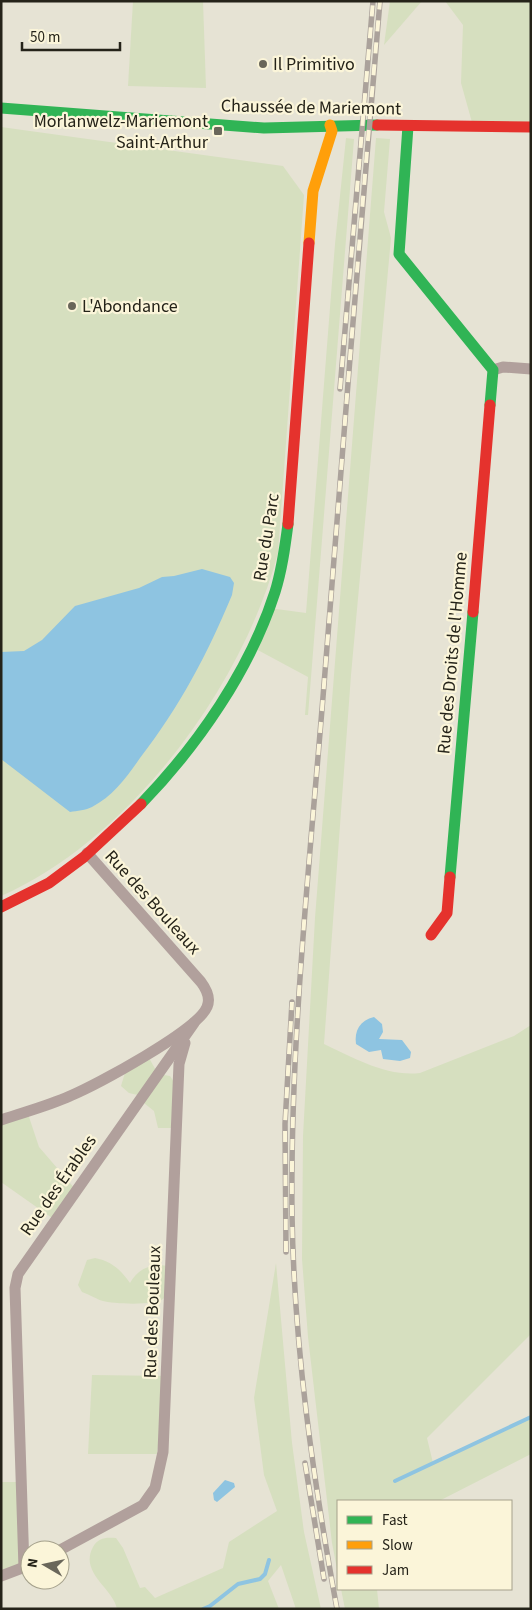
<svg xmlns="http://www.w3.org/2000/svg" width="532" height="1610" viewBox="0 0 532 1610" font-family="'Source Sans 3',sans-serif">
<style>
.green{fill:#d6dfbf}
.water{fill:#8ec4e1}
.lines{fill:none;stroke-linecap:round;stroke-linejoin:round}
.stream{stroke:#8ec4e1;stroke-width:4}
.street{stroke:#b1a09c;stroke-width:11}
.fast{stroke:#30b455;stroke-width:11}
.slow{stroke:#ff9f0a;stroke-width:11}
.jam{stroke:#e5322d;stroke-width:11}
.rail-casing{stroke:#aba29b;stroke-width:5.5}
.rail{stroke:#fbf5d9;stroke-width:4;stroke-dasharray:11;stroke-linecap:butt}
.poi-dot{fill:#69665a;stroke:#fbf5d9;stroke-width:2}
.labels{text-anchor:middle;stroke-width:4.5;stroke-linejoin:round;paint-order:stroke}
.poi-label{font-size:18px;fill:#252319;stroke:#fbf5d9;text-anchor:start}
.street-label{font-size:18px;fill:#252319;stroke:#fbf5d9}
</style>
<rect width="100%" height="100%" fill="#e6e3d4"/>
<g class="green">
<path d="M 133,1 L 203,1 L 206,88 L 128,86 Z"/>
<path d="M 390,1 L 422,1 L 384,45 Z"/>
<path d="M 445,1 L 531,1 L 531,127 L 473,126 L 461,83 L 463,25 Z"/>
<path d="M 1,127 L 283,166 L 304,195 L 278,553 C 242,688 130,839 1,896 Z"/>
<path d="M 346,138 L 354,139 L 308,715 L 305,715 L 308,677 L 252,647 L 269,608 L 306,613 L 335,244 Z"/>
<path d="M 376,138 L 390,139 L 384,212 L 391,238 L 351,675 L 324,1044 C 354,1058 387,1077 420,1073 L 514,1036 L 531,1025 L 531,1334 L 427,1438 L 433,1463 L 531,1417 L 531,1454 L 439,1501 L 338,1501 L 338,1574 L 332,1543 L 308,1337 L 302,1259 L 303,1136 L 315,918 Z"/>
<path d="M 149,1058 L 158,1074 L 170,1076 L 174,1082 L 171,1128 L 158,1128 L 154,1111 L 144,1103 L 142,1096 L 129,1093 L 121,1086 L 127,1066 Z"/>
<path d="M 27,1111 L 39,1147 L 76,1190 L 55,1220 L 1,1182 L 1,1120 Z"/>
<path d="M 95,1258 C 111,1261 120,1269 130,1283 C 139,1267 154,1262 172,1267 C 170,1276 170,1291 164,1298 C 158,1306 113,1304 103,1301 C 96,1299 91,1295 82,1292 L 78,1285 L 87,1260 Z"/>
<path d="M 276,1263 L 292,1443 L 304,1532 L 321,1609 L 296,1609 L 281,1565 L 268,1581 L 279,1609 L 117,1609 C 113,1588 79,1573 93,1547 C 98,1538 105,1537 116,1538 L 123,1548 L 140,1588 L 145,1587 L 155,1598 L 223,1568 L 229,1542 L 277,1511 L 264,1475 L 254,1398 Z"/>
<path d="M 92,1375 L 167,1376 L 157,1454 L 88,1454 Z"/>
<path d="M 1,1482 L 21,1482 L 24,1568 L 1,1576 Z"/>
<path d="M 341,1589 L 377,1589 L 379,1609 L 345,1609 Z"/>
</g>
<g class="water">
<path d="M 202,569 L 230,577 L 234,583 L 232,595 C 208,653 179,708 140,758 C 127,777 113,796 92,807 C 86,810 77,811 70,812 L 1,759 L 1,652 L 24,651 L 42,640 L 75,606 L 139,588 L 162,577 L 174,576 Z"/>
<path d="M 374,1017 L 382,1024 L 383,1032 L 379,1039 L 402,1040 L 411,1052 L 410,1058 L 400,1061 L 383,1059 L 381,1050 L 369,1052 L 356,1044 C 354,1031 360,1020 374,1017 Z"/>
<path d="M 225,1480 L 234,1483 L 235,1487 L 217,1502 L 214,1500 L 213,1493 Z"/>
</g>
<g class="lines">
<g class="stream">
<path d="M 395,1481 L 531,1417"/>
<path d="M 203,1609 L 210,1606 L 238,1584 L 260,1579 L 265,1574 L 269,1560"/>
</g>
<g class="street">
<path d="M 493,370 L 503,367 L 531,369"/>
<path d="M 1,1120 C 24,1112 48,1106 70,1096 C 96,1085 197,1031 207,1007 C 211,998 207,990 201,982 L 87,853"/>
<path d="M 60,1550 L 143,1505 L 155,1488 L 163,1452 L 179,1064 L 185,1043"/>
<path d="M 24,1568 L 15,1288 L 18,1274 L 194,1023"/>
<path d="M 1,1576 L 30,1565"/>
</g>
<g class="fast">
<path d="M 1,108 L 264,128 L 377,125"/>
<path d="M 408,126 L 399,254 L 493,370 L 490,405"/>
<path d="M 141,804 C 198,745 250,670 275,592 C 282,570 285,547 288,524"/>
<path d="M 450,877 L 473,612"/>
</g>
<path class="slow" d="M 309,243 L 313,191 L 332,131 L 330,125"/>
<g class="jam">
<path d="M 377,125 L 531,127"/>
<path d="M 288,524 L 309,243"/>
<path d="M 473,612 L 490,405"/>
<path d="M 1,907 L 49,883 L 84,857 L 141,804"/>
<path d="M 431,935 L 447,913 L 450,877"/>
</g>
<defs>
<g id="rail">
<path d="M 340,389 L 373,1"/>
<path d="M 286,1252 L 285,1124 L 292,1002"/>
<path d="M 305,1463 L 324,1579"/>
<path d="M 337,1609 C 313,1478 294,1347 292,1214 C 290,1034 311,852 325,672 C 343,448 360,225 380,1"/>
</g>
</defs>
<use href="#rail" class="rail-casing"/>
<use href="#rail" class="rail"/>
</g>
<g class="poi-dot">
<circle cx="263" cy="64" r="5"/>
<rect x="213" y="126" width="10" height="10" rx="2.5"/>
<circle cx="72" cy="306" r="5"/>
</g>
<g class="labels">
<g class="poi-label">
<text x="273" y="70">Il Primitivo</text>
<text x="208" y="127" text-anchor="end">Morlanwelz-Mariemont<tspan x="208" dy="21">Saint-Arthur</tspan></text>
<text x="82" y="312">L'Abondance</text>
</g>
<g class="street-label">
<text transform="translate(311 107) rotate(1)" y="6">Chaussée de Mariemont</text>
<text transform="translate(266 537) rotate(-81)" y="6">Rue du Parc</text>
<text transform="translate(452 653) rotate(-85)" y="6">Rue des Droits de l'Homme</text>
<text transform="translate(153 902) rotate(48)" y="6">Rue des Bouleaux</text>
<text transform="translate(58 1185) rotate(-55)" y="6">Rue des Érables</text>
<text transform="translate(152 1312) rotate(-88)" y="6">Rue des Bouleaux</text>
</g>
</g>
<rect width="532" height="1610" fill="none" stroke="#252319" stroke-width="5"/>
<rect x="337" y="1500" width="175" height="90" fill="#fbf5d9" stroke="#a5a18c"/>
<rect x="347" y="1516" width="25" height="8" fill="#30b455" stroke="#a5a18c"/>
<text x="382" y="1525" font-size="15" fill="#252319">Fast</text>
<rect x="347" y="1541" width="25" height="8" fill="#ff9f0a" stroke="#a5a18c"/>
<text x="382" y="1550" font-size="15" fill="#252319">Slow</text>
<rect x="347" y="1566" width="25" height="8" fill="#e5322d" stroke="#a5a18c"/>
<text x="382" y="1575" font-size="15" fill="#252319">Jam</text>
<g transform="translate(45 1565) rotate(279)"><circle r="24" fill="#fbf5d9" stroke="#a5a18c"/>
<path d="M0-4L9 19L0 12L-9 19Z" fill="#69665a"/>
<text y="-8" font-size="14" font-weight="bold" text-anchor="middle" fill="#252319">N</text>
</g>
<path d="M22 42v8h98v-8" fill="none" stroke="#252319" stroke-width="2.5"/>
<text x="30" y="42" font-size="15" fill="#252319" stroke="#fbf5d9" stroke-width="4" paint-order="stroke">50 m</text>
</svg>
